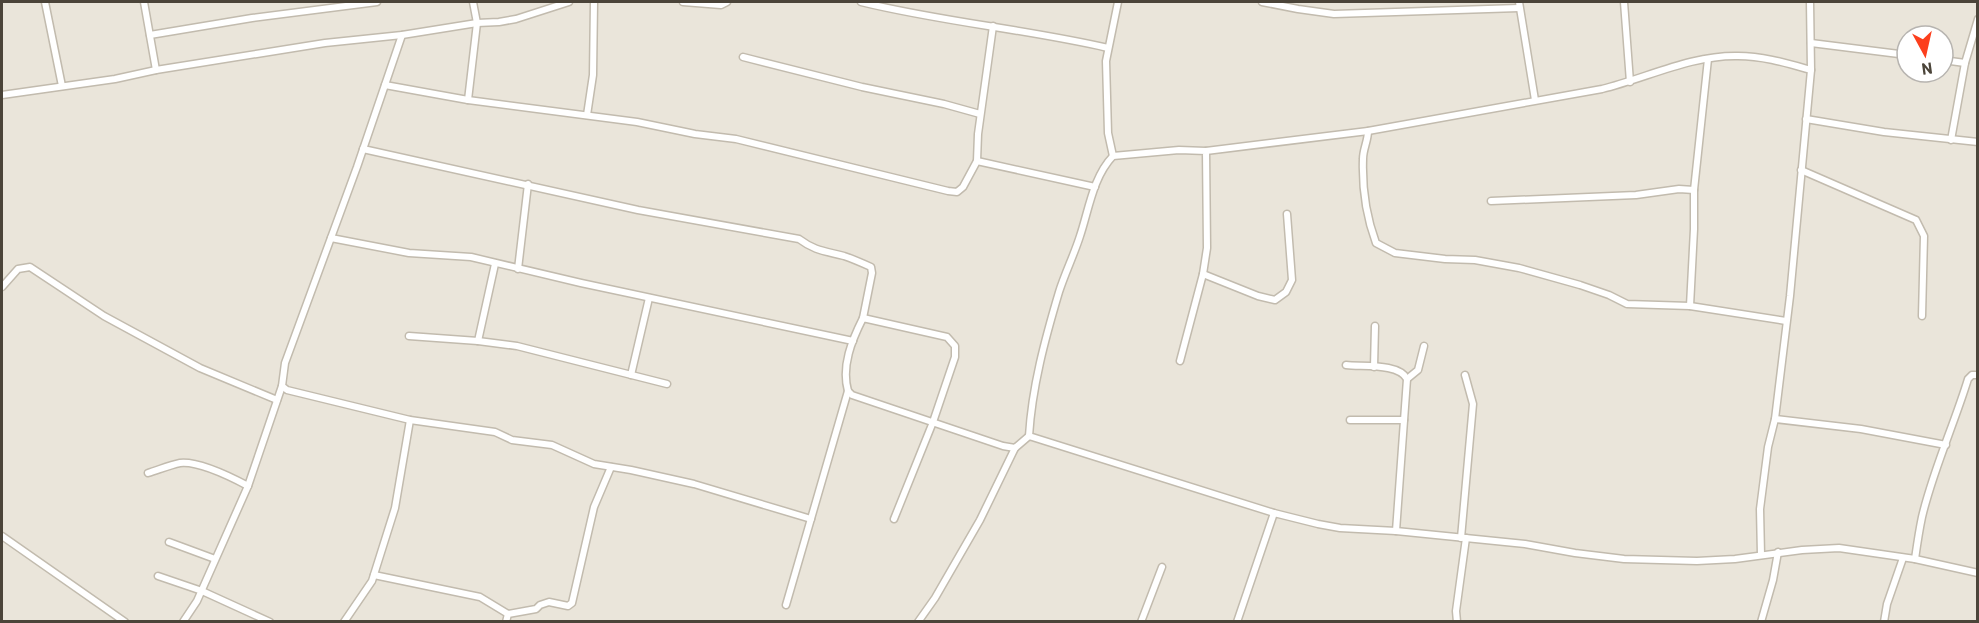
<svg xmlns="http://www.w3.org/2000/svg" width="1979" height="623" viewBox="0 0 1979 623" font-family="Barlow,sans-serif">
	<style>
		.residential { fill: #eae5da; fill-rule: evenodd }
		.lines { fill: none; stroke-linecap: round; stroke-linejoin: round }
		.minor-casing { stroke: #c2bbae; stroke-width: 9 }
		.minor { stroke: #fff; stroke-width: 6 }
	</style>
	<rect width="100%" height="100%" fill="#f6f3ec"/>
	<path class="residential" d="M2,2H1977V621H2ZM1907,36H1943V72H1907Z"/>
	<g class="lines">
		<g class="minor-casing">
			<g id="minor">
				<path d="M45,2L62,86"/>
				<path d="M144,2L156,70"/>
				<path d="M683,2L721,5L727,2"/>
				<path d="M861,2C942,22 1026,29 1108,48"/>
				<path d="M1262,2L1298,9L1334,14L1519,8"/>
				<path d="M1519,2L1535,100"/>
				<path d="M1624,2L1630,82"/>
				<path d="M150,35L252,18L377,2"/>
				<path d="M402,35L357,167L285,363L282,386L287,390L410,420L495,432L512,440L552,445L594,464L631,470L694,484L811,519"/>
				<path d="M1811,43L1907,55"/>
				<path d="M743,57L862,87L944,104L980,114"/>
				<path d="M1943,60L1965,63"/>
				<path d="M385,85L468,100L637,122L695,134L736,139L948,191L957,192L963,187L977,161L978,134L993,26"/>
				<path d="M2,95L115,79L156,70L325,43L402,35L477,23L499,22L516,19L569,2"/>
				<path d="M468,100L477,23L473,2"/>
				<path d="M587,115L593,75L594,2"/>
				<path d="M1806,119L1884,132L1978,142"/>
				<path d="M1368,131C1368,141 1363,149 1363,159C1362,188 1366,216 1376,243L1395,253L1445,259L1475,260L1519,268L1580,285L1609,295L1627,304L1690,306L1786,321"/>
				<path d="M1951,140L1965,63L1978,19"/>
				<path d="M363,149L638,210L799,239C815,251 825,251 844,256C853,259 862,263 871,267L872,273L863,318"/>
				<path d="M1206,151L1368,131L1602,89C1647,78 1691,55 1738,56C1763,56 1786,63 1811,70"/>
				<path d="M1113,156L1108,133L1106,61L1118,2"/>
				<path d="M977,161L1095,187"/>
				<path d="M1801,170L1916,220L1924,236L1922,316"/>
				<path d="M1491,201L1636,195L1679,189L1694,190"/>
				<path d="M331,238L409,253L471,257L581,283L853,341"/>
				<path d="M518,269L528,184"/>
				<path d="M1203,274L1258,296L1275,300L1286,292L1292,280L1287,214"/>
				<path d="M2,287L18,269L30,267L104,316L200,368L277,400"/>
				<path d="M1690,306L1694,229V190L1708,59"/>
				<path d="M409,336L478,341L517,346L667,384"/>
				<path d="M478,341L495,264"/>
				<path d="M1346,365C1363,367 1399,363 1407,379L1396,531"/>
				<path d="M1374,367L1375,326"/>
				<path d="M631,375L649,298"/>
				<path d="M1407,379L1418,370L1424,346"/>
				<path d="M848,391L852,395L1003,446L1015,448L1029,436L1274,513"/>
				<path d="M1775,419L1861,429L1946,445"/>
				<path d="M1350,420H1404"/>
				<path d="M1029,436C1032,387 1045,339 1059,292C1065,273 1074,255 1080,236C1089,209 1093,177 1113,156L1179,150L1206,151L1207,248L1203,274L1180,361"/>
				<path d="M148,473C158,470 170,465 180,463C199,461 231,477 248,486"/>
				<path d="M2,536L125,622"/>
				<path d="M1461,538L1473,404L1465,375"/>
				<path d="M169,542L215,559"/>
				<path d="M1761,555L1760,509L1768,447L1775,419L1790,296L1811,70L1810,2"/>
				<path d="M1915,559C1917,545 1919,531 1922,517C1933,470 1954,425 1968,379L1972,375H1978"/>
				<path d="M374,575L480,597L508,614"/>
				<path d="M158,576L202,591L270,622"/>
				<path d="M786,605L848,391C841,366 852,340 863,318L947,337L955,346V357L933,422L894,519"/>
				<path d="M183,622L197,601L248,486L282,386"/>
				<path d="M344,622L372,581L395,508L410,420"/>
				<path d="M506,622L508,614L536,609L540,605L549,602L568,606L572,603L594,507L611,467"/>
				<path d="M918,622L935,598L980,520L1015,448"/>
				<path d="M1141,622L1162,567"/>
				<path d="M1237,622L1274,513L1318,524L1340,528L1396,531L1525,544L1575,553L1624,559L1697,561L1735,559L1802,550L1839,548L1915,559L1978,573"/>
				<path d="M1457,622L1456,611L1466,538"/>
				<path d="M1761,622L1773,580L1778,552"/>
				<path d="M1884,622L1887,604L1903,558"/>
			</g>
		</g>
		<use href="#minor" class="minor"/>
	</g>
	<rect width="1979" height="623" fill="none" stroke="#4b4439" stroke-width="6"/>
	<g transform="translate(1925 54) rotate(172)"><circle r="28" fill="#ffffff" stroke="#b7b4b0" stroke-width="1.5"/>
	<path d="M0-4.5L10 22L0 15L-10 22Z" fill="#fc3f1d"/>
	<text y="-9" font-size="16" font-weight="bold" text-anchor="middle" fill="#4b4439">N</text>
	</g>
</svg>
